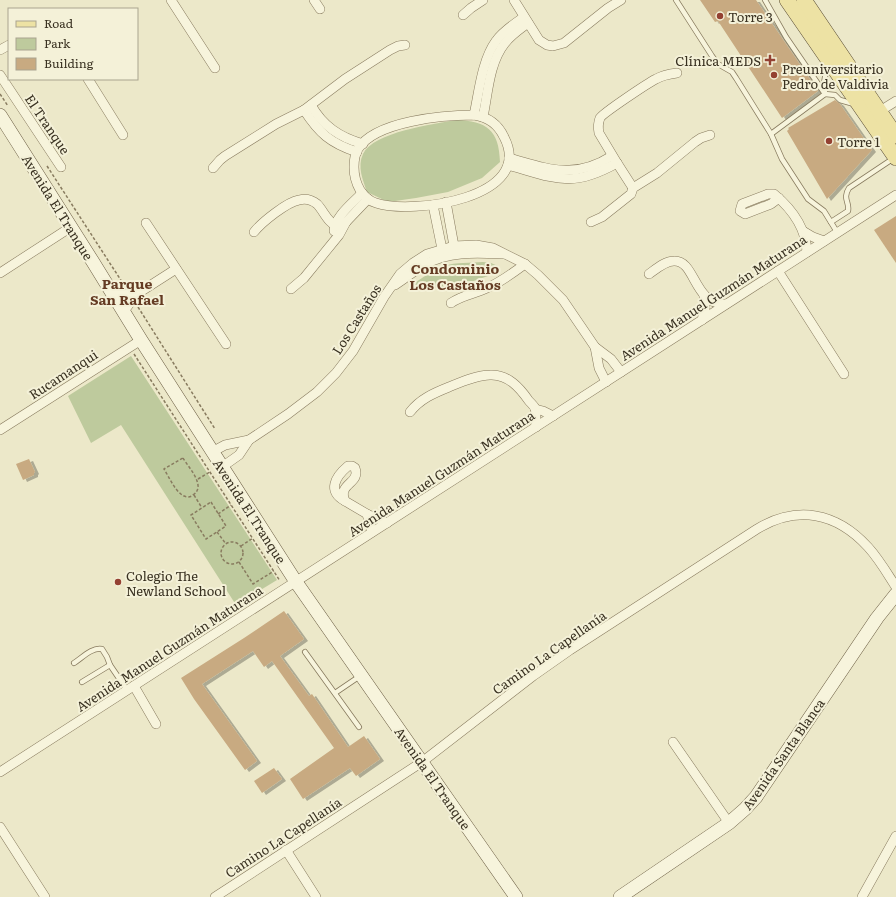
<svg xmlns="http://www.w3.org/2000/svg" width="896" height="897" viewBox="0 0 896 897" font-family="Literata,serif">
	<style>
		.green { fill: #beca9d }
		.building { fill: #c8aa81; filter: url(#shadow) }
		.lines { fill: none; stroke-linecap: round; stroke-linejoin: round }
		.lane-casing { stroke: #887b5f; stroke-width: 6 }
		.street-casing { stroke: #887b5f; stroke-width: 10 }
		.secondary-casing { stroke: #6a5c42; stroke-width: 14 }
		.primary-casing { stroke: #564932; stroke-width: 16 }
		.path { stroke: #887b5f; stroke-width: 1.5; stroke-dasharray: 3 2; stroke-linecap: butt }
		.lane { stroke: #f7f4dc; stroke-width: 4.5 }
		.street { stroke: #f7f4dc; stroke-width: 9 }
		.secondary { stroke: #f7f4dc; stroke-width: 13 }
		.primary { stroke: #ede2a4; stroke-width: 15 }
		.poi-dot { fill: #944132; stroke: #f4f1d8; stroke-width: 1.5 }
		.labels { text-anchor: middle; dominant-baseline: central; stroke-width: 4; stroke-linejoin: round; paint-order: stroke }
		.poi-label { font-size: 13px; fill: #393121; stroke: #f4f1d8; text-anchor: start }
		.street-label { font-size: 13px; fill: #393121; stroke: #f4f1d8 }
		.neighbourhood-label { font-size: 14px; font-weight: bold; fill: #643b23; stroke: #f4f1d8 }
	</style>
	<defs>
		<filter id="shadow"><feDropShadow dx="4" dy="2" stdDeviation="0" flood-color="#0004"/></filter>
	</defs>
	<rect width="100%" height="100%" fill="#ece8c9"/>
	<g class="green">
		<path d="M456,120C487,121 499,130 500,162L482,178L448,192L416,198L388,202L367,192C363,180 357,167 363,154C373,132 434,124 456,120Z"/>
		<path d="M483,262L491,263L498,266L491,275L450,289L415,287L416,282C425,276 434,270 444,266C456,262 470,263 483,262Z"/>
		<path d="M131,356L277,580L236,605L121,425L91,443L68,396Z"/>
	</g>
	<g class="building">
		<path d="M700,0H756L818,91L782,118L718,21L715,22Z"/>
		<path d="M835,100L840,104L872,150L827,199L787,131L789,129L788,128Z"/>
		<path d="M896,216V263L874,230Z"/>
		<path d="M29,459L35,472L34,473V475L23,480L16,464Z"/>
		<path d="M284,611L304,639L280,656L309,696L312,694L348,747L364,736L380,759L356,776L350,768L303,799L290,779L334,748L272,661L264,667L253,651L202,684L257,761L245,770L194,699L181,678L244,638Z"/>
		<path d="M274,768L282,779L262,793L254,781Z"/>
	</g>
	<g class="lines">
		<g class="lane-casing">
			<g id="lane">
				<path d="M676,0L712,56L718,64L732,72L736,78L771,134L782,159L808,199L824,211L837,232"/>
				<path d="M765,0L786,37L825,94L835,95L840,100L854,104"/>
				<path d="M825,92L824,83L827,65"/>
				<path d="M771,134L825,94"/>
				<path d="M831,222L848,211C850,202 842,199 849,188L894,158"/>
				<path d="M305,652L359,727"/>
				<path d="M74,663C82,658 92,647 102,649L107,657L110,665L127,690"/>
				<path d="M82,682L110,665"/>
				<path d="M335,693L360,676"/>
			</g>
		</g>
		<g class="street-casing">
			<g id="street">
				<path d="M171,0L215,68"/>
				<path d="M314,0L320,9"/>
				<path d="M514,0L539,40L547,45L553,46L564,43L608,8L621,0"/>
				<path d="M463,15L471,8L483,0"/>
				<path d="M0,50L9,45"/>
				<path d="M0,75L61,167"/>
				<path d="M88,79L123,135"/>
				<path d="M311,105C323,126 339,137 363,144"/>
				<path d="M304,110C319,133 330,143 357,152"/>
				<path d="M880,111L896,101"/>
				<path d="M474,115C488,117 498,124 504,137C536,198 413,215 376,203C369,201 364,196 360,190C356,183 354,174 354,167C354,161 355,154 358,149C375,121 444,115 474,115Z"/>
				<path d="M474,115C479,92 482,60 496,41C503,31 514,24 524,17"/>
				<path d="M483,117C488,93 489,63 505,43C511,35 520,29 528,23"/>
				<path d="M509,158C549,169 574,180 612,156"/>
				<path d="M508,165C555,178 571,189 617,163"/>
				<path d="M213,168L220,160L225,156L276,124L304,110L345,79L390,50L398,46L405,45"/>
				<path d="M633,188L617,163L599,133C598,128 598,123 600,118C603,113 648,83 656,79C663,75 669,74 677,73"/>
				<path d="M779,198L771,204L745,214L740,211L742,204L768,194H774C792,209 806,229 807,252"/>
				<path d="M446,202L454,246L451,251"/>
				<path d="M433,205L442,249L445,253"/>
				<path d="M591,222L602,217L631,194L633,188L657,173L695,142L701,138L710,135"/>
				<path d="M146,223L226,344"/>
				<path d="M334,231C335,216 353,203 362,193"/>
				<path d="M803,231L813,237L824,241"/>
				<path d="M254,232C262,222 287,202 299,200C306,198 312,200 317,204C324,211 328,224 338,226L346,222L368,199"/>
				<path d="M778,271L844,374"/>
				<path d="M0,273L71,227"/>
				<path d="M649,274C656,269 665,261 674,261C696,260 693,305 726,304"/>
				<path d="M395,285C406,278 415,270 426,264C450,251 476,253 503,254"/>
				<path d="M291,289L304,278L339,235L346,222"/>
				<path d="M114,295L137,294"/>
				<path d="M451,303C462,295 475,294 487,288C501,282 513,273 525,264"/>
				<path d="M124,311L137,294L176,269"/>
				<path d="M702,320L705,309L704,295"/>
				<path d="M595,347L611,359L621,372"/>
				<path d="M535,409L543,411L553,416"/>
				<path d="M410,412C420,399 434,393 449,387C461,382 477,375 490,375C508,374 520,388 529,401C531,403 534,406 535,408C537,413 535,422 536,427"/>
				<path d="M0,430L141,340"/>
				<path d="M212,452L225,445L249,440L288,414L317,392L336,373L353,351L384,297L400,274L413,263L427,254L454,246L476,245L493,248L525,264L538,275L563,300L595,347L599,368L606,382"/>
				<path d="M348,466H352L355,468C361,484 337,483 345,501C327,491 335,477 348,466Z"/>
				<path d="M222,467L239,455L249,440"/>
				<path d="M345,501L367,514L387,523"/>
				<path d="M367,514L372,532"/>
				<path d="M134,686L156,724"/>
				<path d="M673,742L729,823"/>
				<path d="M0,772L896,195"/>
				<path d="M0,827L45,897"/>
				<path d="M286,850L316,897"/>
				<path d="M215,897L422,762L533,676L570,650L757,529C797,505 836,512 868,547C879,559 887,573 896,587"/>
				<path d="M862,897L896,836"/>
			</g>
		</g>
		<g class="secondary-casing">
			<g id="secondary">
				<path d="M0,115L93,262L141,340L296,582L516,897"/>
				<path d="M620,897L729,823L745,809L756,797L877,618L896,594"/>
			</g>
		</g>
		<g class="primary-casing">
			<g id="primary">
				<path d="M787,0L896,158"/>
				<path d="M804,0L896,136"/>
			</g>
		</g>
		<g class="path">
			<path d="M0,94L8,106"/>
			<path d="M47,166L124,285"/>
			<path d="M138,307L215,429"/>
			<path d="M134,354L280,581"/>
			<path d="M183,458C188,467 207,486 193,495C190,498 185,497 182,495C174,489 169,477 164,469Z"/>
			<path d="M198,479L210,472"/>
			<path d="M194,495L202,508"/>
			<path d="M211,502L226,526L206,539L191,515Z"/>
			<path d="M218,514L231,505"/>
			<path d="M217,532L226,544"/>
			<circle cx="232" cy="553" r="11"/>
			<path d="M241,546L253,538"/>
			<path d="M239,562L253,584L274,571"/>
		</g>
		<use href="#lane" class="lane"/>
		<use href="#street" class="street"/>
		<use href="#secondary" class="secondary"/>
		<use href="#primary" class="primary"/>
	</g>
	<g class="poi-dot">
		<circle cx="720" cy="16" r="4"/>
		<path d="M768 54h4v4h4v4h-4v4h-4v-4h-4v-4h4z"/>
		<circle cx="774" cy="75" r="4"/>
		<circle cx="829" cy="141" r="4"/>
		<circle cx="118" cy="582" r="4"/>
	</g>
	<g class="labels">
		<g class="poi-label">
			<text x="728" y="16">Torre 3</text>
			<text x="761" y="60" text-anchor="end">Clínica MEDS</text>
			<text x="782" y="68">Preuniversitario<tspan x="782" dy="15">Pedro de Valdivia</tspan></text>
			<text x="837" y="141">Torre 1</text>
			<text x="126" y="575">Colegio The<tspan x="126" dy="15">Newland School</tspan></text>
		</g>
		<g class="street-label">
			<text transform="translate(48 124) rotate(56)">El Tranque</text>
			<text transform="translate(58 207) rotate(58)">Avenida El Tranque</text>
			<text transform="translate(713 297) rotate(-33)">Avenida Manuel Guzmán Maturana</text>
			<text transform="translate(356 319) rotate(-58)">Los Castaños</text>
			<text transform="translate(63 374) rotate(-33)">Rucamanqui</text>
			<text transform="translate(441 473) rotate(-33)">Avenida Manuel Guzmán Maturana</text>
			<text transform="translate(250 511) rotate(57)">Avenida El Tranque</text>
			<text transform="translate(169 648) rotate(-33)">Avenida Manuel Guzmán Maturana</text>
			<text transform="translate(549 652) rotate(-35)">Camino La Capellanía</text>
			<text transform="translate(783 754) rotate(-55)">Avenida Santa Blanca</text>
			<text transform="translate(433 778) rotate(55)">Avenida El Tranque</text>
			<text transform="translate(283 837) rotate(-33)">Camino La Capellanía</text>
		</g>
		<g class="neighbourhood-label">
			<text x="455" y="268">Condominio<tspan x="455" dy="16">Los Castaños</tspan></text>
			<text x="127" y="283">Parque<tspan x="127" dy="16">San Rafael</tspan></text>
		</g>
	</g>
	<rect x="8" y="8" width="130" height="72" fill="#f4f1d8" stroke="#a9a48f"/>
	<rect x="16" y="21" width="20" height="6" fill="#ede2a4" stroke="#a9a48f"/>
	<text x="44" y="28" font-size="12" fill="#393121">Road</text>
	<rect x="16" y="38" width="20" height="12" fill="#beca9d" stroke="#a9a48f"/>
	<text x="44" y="48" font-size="12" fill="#393121">Park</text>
	<rect x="16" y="58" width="20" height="12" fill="#c8aa81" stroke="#a9a48f"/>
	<text x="44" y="68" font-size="12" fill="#393121">Building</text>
</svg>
